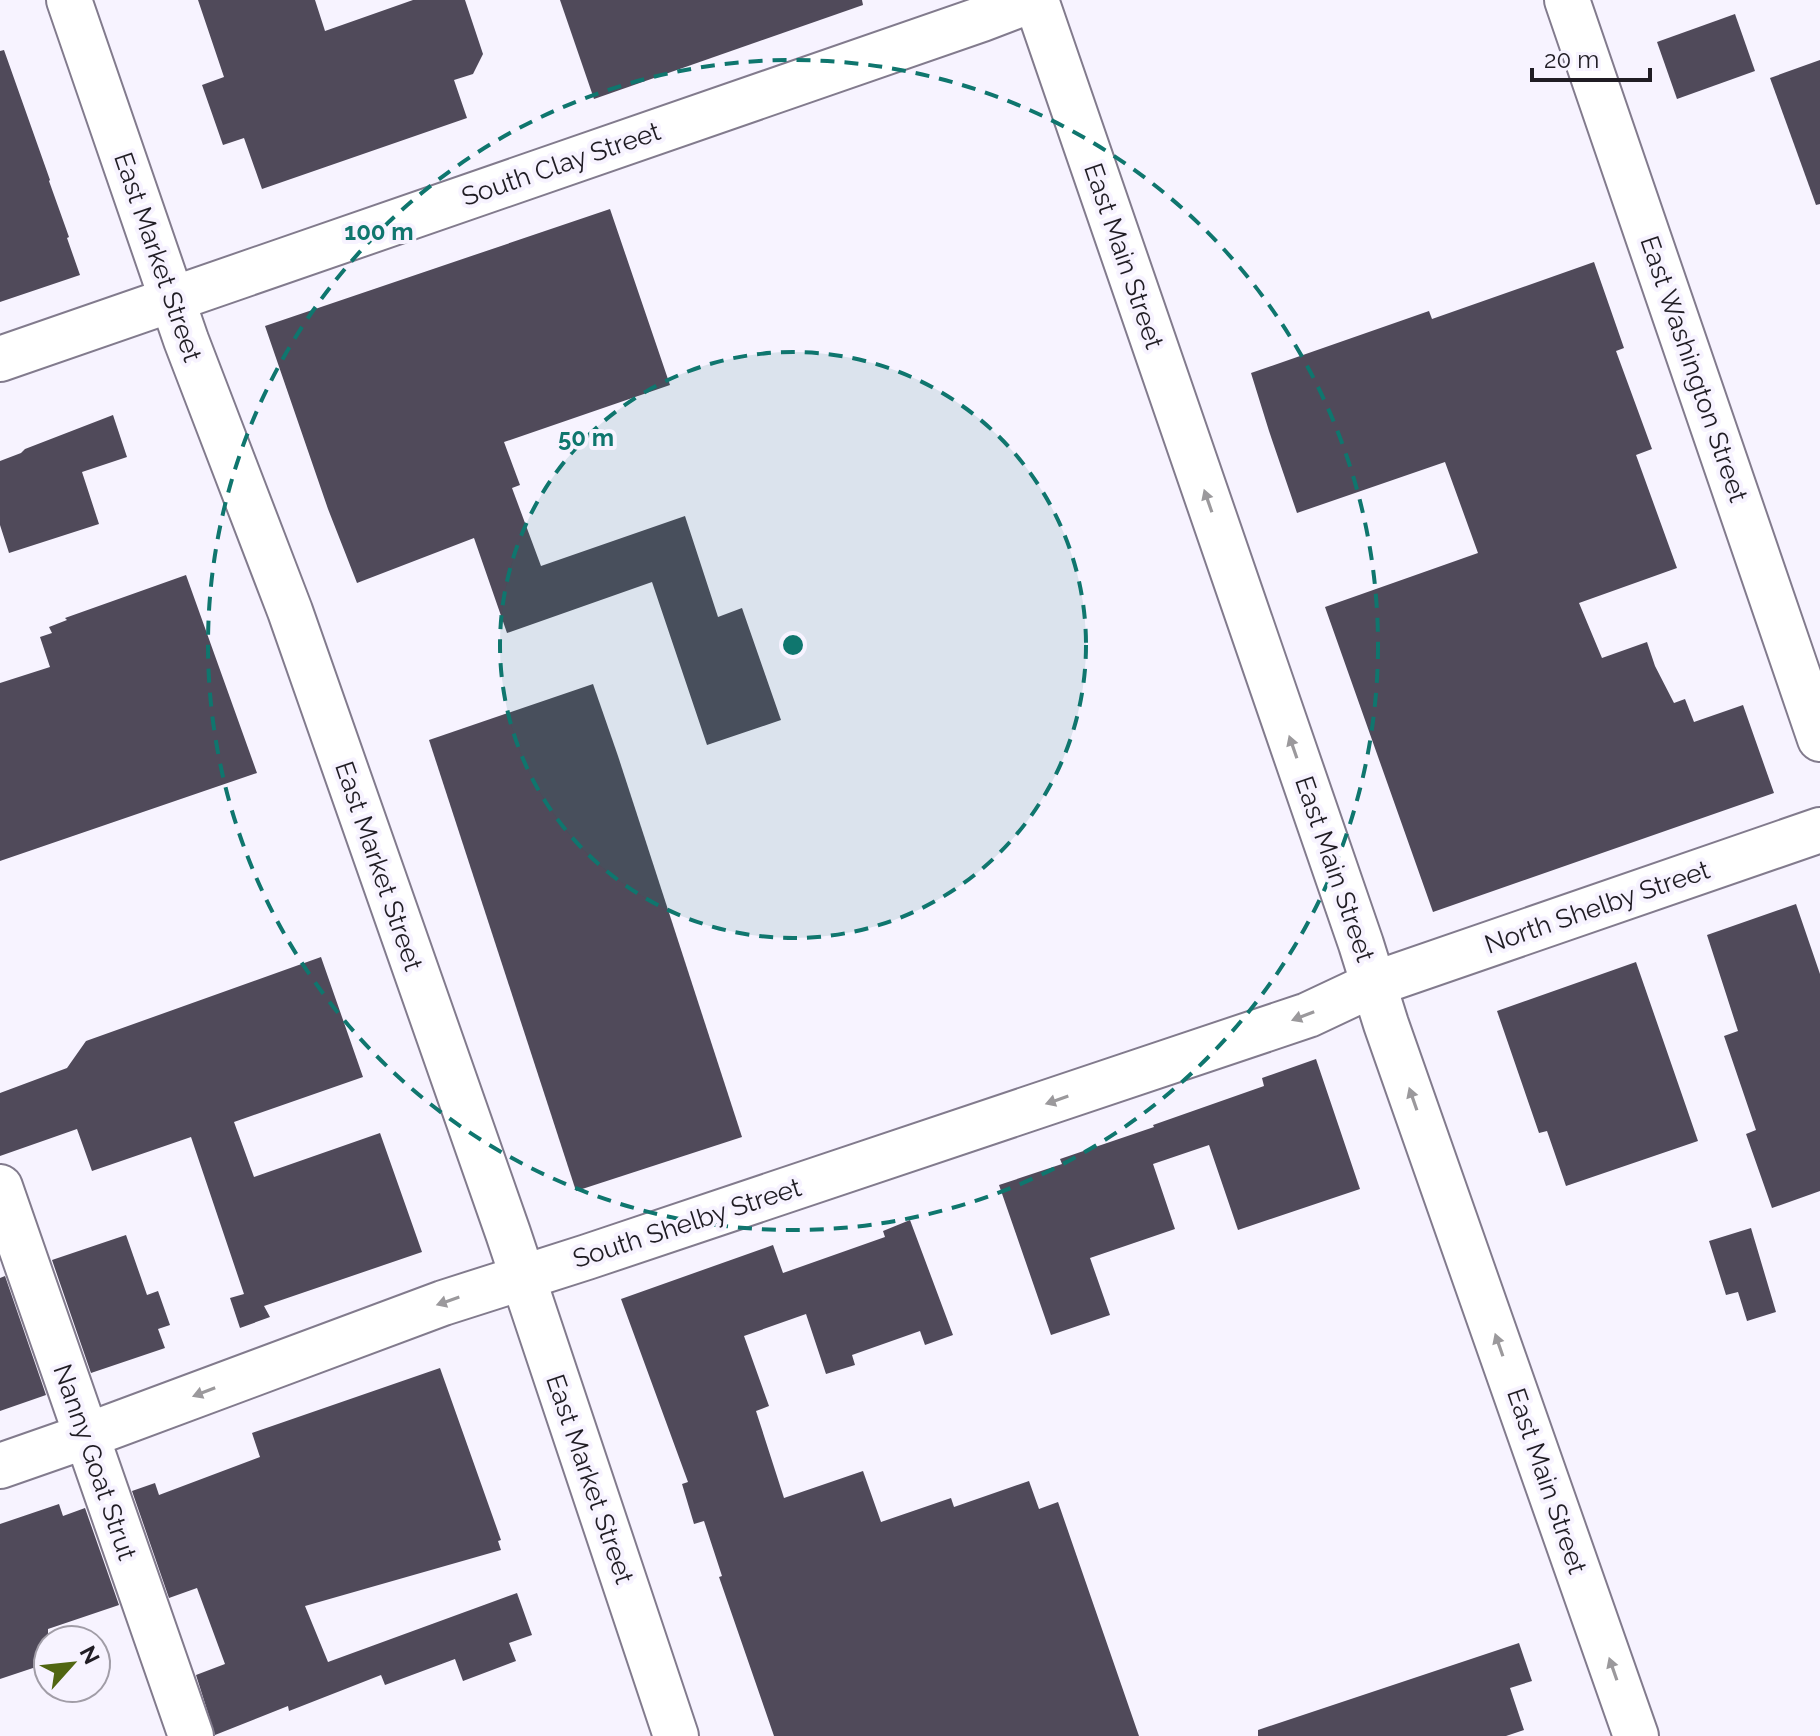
<svg xmlns="http://www.w3.org/2000/svg" width="1820" height="1736" viewBox="0 0 1820 1736" font-family="Raleway,sans-serif">
	<style>
		.building { fill: #504a5a }
		.lines { fill: none; stroke-linecap: round; stroke-linejoin: round }
		.minor-casing { stroke: #827b8d; stroke-width: 48 }
		.major-casing { stroke: #827b8d; stroke-width: 48 }
		.minor { stroke: #fff; stroke-width: 44 }
		.major { stroke: #fff; stroke-width: 44 }
		.oneway { fill: #9b999c }
		.ring { fill: none; stroke: #0f766e; stroke-width: 4; stroke-dasharray: 14 10 }
		.labels { text-anchor: middle; dominant-baseline: central; stroke-width: 8; stroke-linejoin: round; paint-order: stroke }
		.street-label { font-size: 26px; fill: #201d24; stroke: #f7f3ff }
		.centre { fill: #0f766e; stroke: #f7f3ff; stroke-width: 4 }
		.ring-label { font-size: 24px; text-anchor: middle; font-weight: bold; fill: #0f766e; stroke: #f7f3ff; stroke-width: 8; stroke-linejoin: round; paint-order: stroke }
	</style>
	<rect width="100%" height="100%" fill="#f7f3ff"/>
	<g class="building">
		<path d="M198,0H315L325,31L413,0H465L483,54L473,74L454,80L467,118L262,189L244,138L223,145L202,85L224,77Z"/>
		<path d="M560,0H862L863,5L594,99Z"/>
		<path d="M1735,14L1755,71L1677,99L1657,42Z"/>
		<path d="M4,50L50,180L49,181L69,237L67,238L80,275L0,302V51Z"/>
		<path d="M1820,60V204L1816,205L1770,78Z"/>
		<path d="M610,209L670,385L504,442L520,485L512,488L541,566L685,516L718,617L742,608L781,720L707,745L652,582L507,633L474,538L357,583L328,509L265,326Z"/>
		<path d="M1594,262L1624,348L1616,351L1652,449L1636,455L1677,568L1579,603L1602,658L1647,642L1655,666L1674,703L1685,699L1694,722L1743,705L1774,793L1433,912L1325,607L1478,553L1445,462L1297,513L1269,431L1251,373L1429,311L1432,319Z"/>
		<path d="M113,415L127,457L82,472L99,524L9,553L0,525V461L21,453L25,449Z"/>
		<path d="M186,575L257,773L0,861V683L50,667L40,637L52,633L49,627L67,620L65,618Z"/>
		<path d="M593,684L618,756L742,1137L576,1191L429,740Z"/>
		<path d="M1796,904L1820,974V1191L1772,1208L1746,1134L1756,1130L1724,1036L1738,1031L1707,935Z"/>
		<path d="M321,957L363,1077L234,1122L254,1177L380,1133L422,1252L264,1306L270,1317L240,1328L230,1298L244,1294L191,1137L92,1171L77,1129L0,1156V1093L67,1068L86,1041Z"/>
		<path d="M1636,962L1698,1141L1566,1186L1547,1131L1539,1133L1497,1011Z"/>
		<path d="M1316,1059L1360,1189L1238,1230L1209,1145L1153,1164L1175,1229L1090,1258L1110,1315L1051,1335L999,1185L1062,1164L1060,1159L1154,1127L1153,1125L1264,1086L1262,1078Z"/>
		<path d="M910,1220L953,1335L925,1345L920,1331L852,1355L855,1365L826,1374L806,1314L744,1336L769,1406L756,1411L784,1498L863,1471L881,1522L951,1498L954,1507L1029,1481L1039,1509L1058,1502L1139,1736H774L719,1577L722,1576L704,1521L694,1524L682,1484L688,1482L621,1299L773,1245L783,1273L885,1237L883,1231Z"/>
		<path d="M1751,1228L1776,1312L1747,1321L1738,1292L1726,1295L1709,1241Z"/>
		<path d="M126,1235L147,1295L158,1291L170,1325L158,1329L165,1348L91,1373L52,1260Z"/>
		<path d="M5,1276L46,1395L0,1411V1278Z"/>
		<path d="M440,1368L501,1540L498,1541L501,1550L305,1606L328,1662L517,1593L532,1635L509,1643L516,1661L463,1681L455,1659L385,1685L381,1675L289,1711L288,1706L215,1735L196,1675L225,1664L197,1588L169,1598L132,1491L155,1483L159,1495L260,1457L252,1433Z"/>
		<path d="M59,1504L63,1516L85,1508L119,1605L48,1629V1663L0,1679V1524Z"/>
		<path d="M1519,1643L1532,1681L1510,1688L1524,1730L1506,1736H1258V1730Z"/>
	</g>
	<g class="lines">
		<g class="minor-casing">
			<g id="minor">
				<path d="M1567,0L1820,739"/>
				<path d="M0,359L982,19L1032,0"/>
				<path d="M0,1187L191,1736"/>
				<path d="M0,1466L86,1436L443,1303L587,1257L1308,1015L1374,984L1820,830"/>
			</g>
		</g>
		<g class="major-casing">
			<g id="major">
				<path d="M69,0L186,340L290,611L508,1233L676,1736"/>
				<path d="M1036,0L1361,944L1386,1024L1636,1736"/>
			</g>
		</g>
		<use href="#minor" class="minor"/>
		<use href="#major" class="major"/>
	</g>
	<defs><path id="oneway-solid" d="M-6-.8H1V-3.2L6.5 0L1 3.2V.8H-6Z" transform="scale(2)"/></defs>
	<g class="oneway">
		<use href="#oneway-solid" transform="translate(1208 501) rotate(-109)"/>
		<use href="#oneway-solid" transform="translate(1293 747) rotate(-109)"/>
		<use href="#oneway-solid" transform="translate(1303 1016) rotate(159)"/>
		<use href="#oneway-solid" transform="translate(1413 1099) rotate(-109)"/>
		<use href="#oneway-solid" transform="translate(1057 1100) rotate(161)"/>
		<use href="#oneway-solid" transform="translate(448 1301) rotate(161)"/>
		<use href="#oneway-solid" transform="translate(1499 1345) rotate(-109)"/>
		<use href="#oneway-solid" transform="translate(204 1392) rotate(159)"/>
		<use href="#oneway-solid" transform="translate(1613 1669) rotate(-109)"/>
	</g>
	<circle cx="793" cy="645" r="293" fill="#0f766e" fill-opacity=".12"/>
	<g class="ring">
		<circle cx="793" cy="645" r="293"/>
		<circle cx="793" cy="645" r="585"/>
	</g>
	<g class="labels">
		<g class="street-label">
			<text transform="translate(561 164) rotate(-19)">South Clay Street</text>
			<text transform="translate(1124 256) rotate(71)">East Main Street</text>
			<text transform="translate(158 257) rotate(71)">East Market Street</text>
			<text transform="translate(1694 369) rotate(71)">East Washington Street</text>
			<text transform="translate(379 866) rotate(71)">East Market Street</text>
			<text transform="translate(1335 869) rotate(71)">East Main Street</text>
			<text transform="translate(1597 907) rotate(-19)">North Shelby Street</text>
			<text transform="translate(687 1223) rotate(-18)">South Shelby Street</text>
			<text transform="translate(95 1462) rotate(71)">Nanny Goat Strut</text>
			<text transform="translate(590 1479) rotate(71)">East Market Street</text>
			<text transform="translate(1547 1481) rotate(71)">East Main Street</text>
		</g>
	</g>
	<circle cx="793" cy="645" r="12" class="centre"/>
	<g class="ring-label">
		<text x="379" y="240">100 m</text>
		<text x="586" y="446">50 m</text>
	</g>
	<g transform="translate(72 1664) rotate(63)"><circle r="38" fill="#f7f3ff" stroke="#a19da7" stroke-width="2"/>
	<path d="M0-6L14 30L0 20L-14 30Z" fill="#516612"/>
	<text y="-12" font-size="22" font-weight="bold" text-anchor="middle" fill="#201d24">N</text>
	</g>
	<path d="M1532 68v12h118v-12" fill="none" stroke="#201d24" stroke-width="4"/>
	<text x="1544" y="68" font-size="24" fill="#201d24" stroke="#f7f3ff" stroke-width="6" paint-order="stroke">20 m</text>
</svg>
